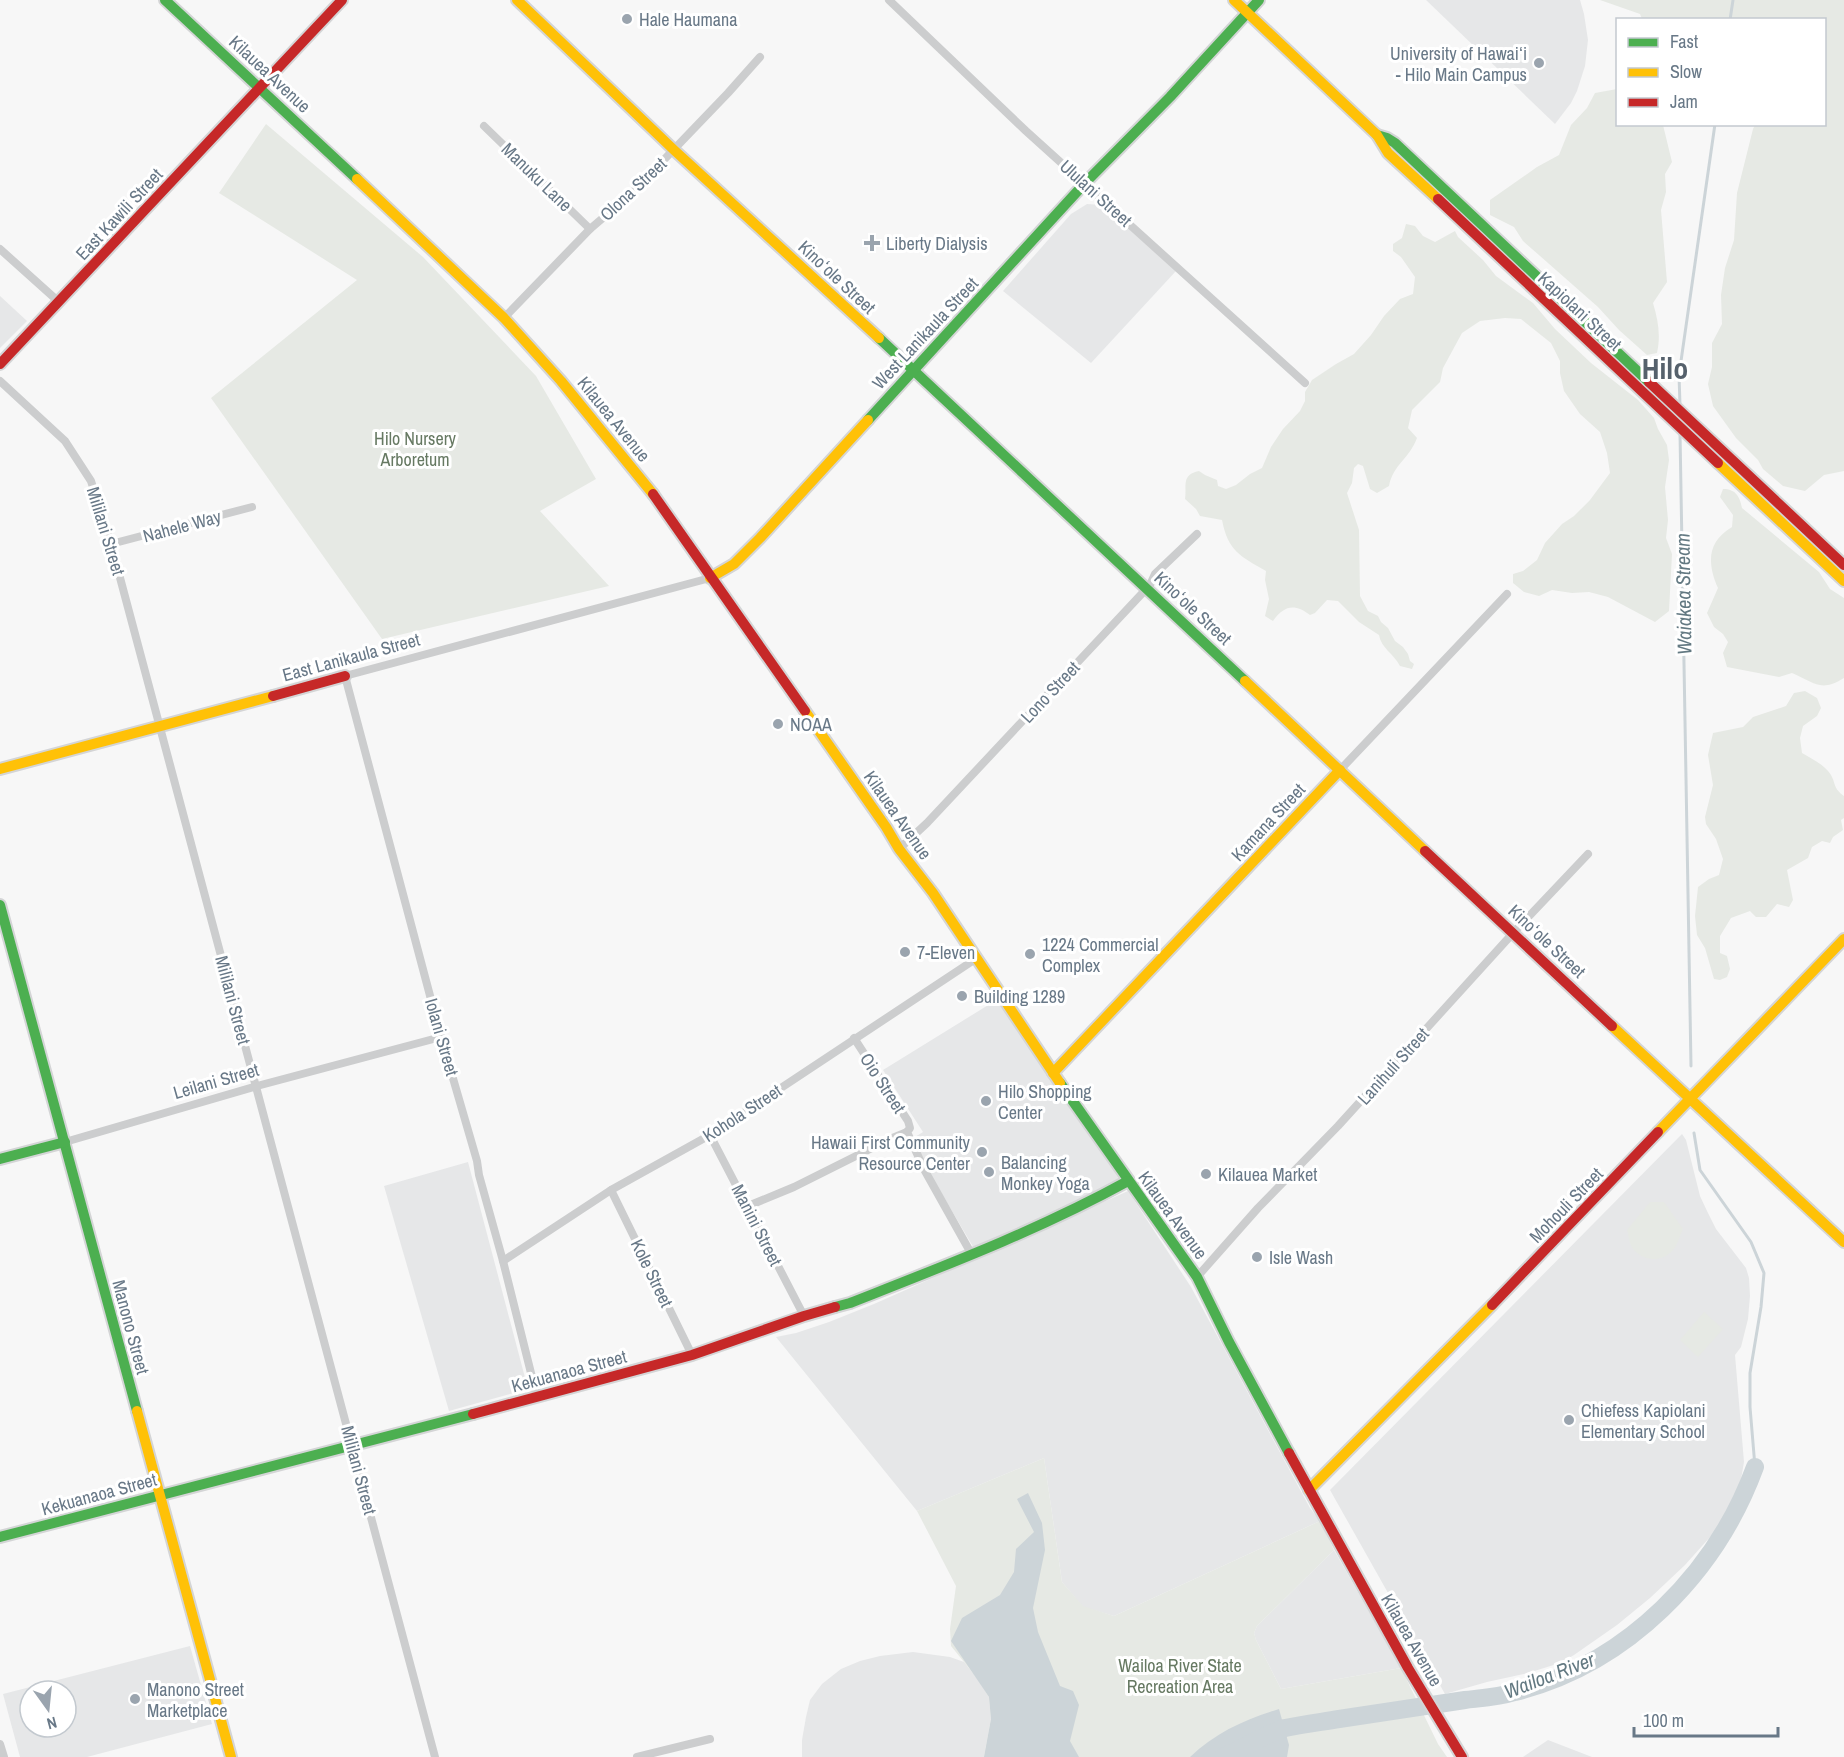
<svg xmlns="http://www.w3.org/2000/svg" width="1844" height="1757" viewBox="0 0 1844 1757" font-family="'Archivo Narrow',sans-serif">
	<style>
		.built { fill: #e6e7e8; fill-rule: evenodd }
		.green { fill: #e6e9e4 }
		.water { fill: #ccd4d8 }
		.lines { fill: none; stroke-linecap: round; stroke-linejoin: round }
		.stream { stroke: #ccd4d8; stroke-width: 3 }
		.river { stroke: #ccd4d8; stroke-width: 18 }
		.fast-casing { stroke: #d4d5d6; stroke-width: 14 }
		.slow-casing { stroke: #d4d5d6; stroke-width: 14 }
		.jam-casing { stroke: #d4d5d6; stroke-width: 14 }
		.street { stroke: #cccdce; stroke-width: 8 }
		.fast { stroke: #4caf50; stroke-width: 10 }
		.slow { stroke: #ffc107; stroke-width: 10 }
		.jam { stroke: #c62828; stroke-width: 10 }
		.poi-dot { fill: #9aa4ae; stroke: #fff; stroke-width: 2 }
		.labels { text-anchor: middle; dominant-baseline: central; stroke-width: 6; stroke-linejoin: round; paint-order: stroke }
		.poi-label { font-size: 18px; fill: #687887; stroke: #fff; text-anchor: start }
		.street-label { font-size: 18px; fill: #687887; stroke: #fff }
		.park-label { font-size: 18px; fill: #667962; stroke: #fff }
		.water-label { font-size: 20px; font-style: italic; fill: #637982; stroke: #fff }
		.town-label { font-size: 30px; font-weight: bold; fill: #56616c; stroke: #fff }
	</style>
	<rect width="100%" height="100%" fill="#f7f7f7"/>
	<g class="built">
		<path d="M1426,0H1580L1584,14L1588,40L1585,66L1577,91L1571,103L1555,124Z"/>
		<path d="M1087,204L1102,205L1176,271L1091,363L1003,291L1071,214Z"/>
		<path d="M0,296L27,321L0,348Z"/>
		<path d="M998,999L1121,1178L1088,1199L975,1250L910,1140L923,1132L883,1070Z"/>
		<path d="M1682,1134L1686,1140L1700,1196L1707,1211L1716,1229L1746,1268L1749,1278L1750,1296L1748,1319L1741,1347L1735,1355L1744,1462L1739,1491L1728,1517L1685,1565L1650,1598L1617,1625L1574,1655L1560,1663L1528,1673L1487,1682L1445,1694L1330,1490Z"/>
		<path d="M468,1162L528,1389L449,1411L384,1186Z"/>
		<path d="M1128,1191L1191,1287L1310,1508L1320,1521L1114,1616L1083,1607L1062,1582L1044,1458L917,1511L776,1337L796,1333L829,1322L874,1304Z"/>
		<path d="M1334,1550L1401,1668L1281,1689L1256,1640L1254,1633L1257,1626Z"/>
		<path d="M190,1646L212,1724L87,1757H20L3,1694ZM30,1691H66V1727H30Z"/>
		<path d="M913,1652L950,1657L964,1662L977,1678L989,1697L991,1719L984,1757H802V1740L806,1717L810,1700L822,1684L841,1669L860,1661L880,1656Z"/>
		<path d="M1548,1740L1592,1757H1523Z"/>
	</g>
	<g class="green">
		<path d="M1600,0H1844V471L1824,475L1805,491L1783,486L1763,469L1758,460L1736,438L1713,406L1708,384L1712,367V343L1722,324L1721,295L1725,268L1734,240L1737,193L1753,129L1755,125L1824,124V20L1642,19L1640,14Z"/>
		<path d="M1617,89L1618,124L1663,125L1672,162L1665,174L1666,192L1661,210L1667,282L1653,303C1658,320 1661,335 1657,353L1647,355L1619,330L1598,307L1523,241L1514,227L1490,215V200L1537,167L1559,155L1571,125L1587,108L1595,93Z"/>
		<path d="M266,124L423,257L536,376L596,479L540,511L609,586L382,639L211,398L357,280L219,193Z"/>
		<path d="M1406,224L1415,226L1423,236L1435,242L1455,231L1458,237L1483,260L1496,276L1533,303L1555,329L1591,363L1638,400L1654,418L1658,429L1667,445L1669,460L1665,487L1668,520L1666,538L1672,554L1669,611L1655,622L1608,597L1589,592L1572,593L1552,590L1539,596L1524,592L1513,583V574L1523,571L1537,560L1545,543L1562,524L1574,516L1590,500L1610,473L1607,453L1600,432L1580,414L1564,391L1560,373V361L1551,343L1521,319L1505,318L1480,321L1462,333L1443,368L1440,382L1412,410L1408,428L1417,438C1409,459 1393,465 1389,486L1377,493L1370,489L1363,466L1358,464L1354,468L1352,483L1347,493L1359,530L1360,596L1368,611L1378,616L1381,622L1388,628L1395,641L1403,647L1408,654L1410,661L1414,664L1412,669L1400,666C1394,654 1381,648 1379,635L1359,622L1338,601L1327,600L1315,613L1310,615C1294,603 1284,606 1273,621L1265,616L1269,599L1265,580L1266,571C1240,556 1228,551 1222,520L1200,516L1196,509L1185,499C1187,485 1181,475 1199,471L1205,475L1217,480L1218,486L1226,489L1236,485L1250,474L1262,468L1271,447L1283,429L1300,411L1305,401V392L1312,380L1336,364L1354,354L1371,335L1384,316L1400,299L1413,294L1415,277L1401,257L1393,251V244L1402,238Z"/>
		<path d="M1723,489C1736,489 1740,497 1742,508L1819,572L1830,589L1844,598V678C1820,693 1814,682 1792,673L1779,677L1727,667L1723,653L1728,642L1723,634L1714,627L1707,613L1718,588C1707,563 1707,542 1732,527L1733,515L1720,497Z"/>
		<path d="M1805,691L1817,698L1821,708L1817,716L1803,726L1800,738L1802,753C1812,759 1825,765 1831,775C1836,784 1833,788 1844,796V818L1841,820L1843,830L1833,837L1830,843L1822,841L1812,847L1808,858L1787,870L1793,900L1789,907L1777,904L1766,917H1756L1750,911L1731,918L1720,936V953L1727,956L1730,969L1727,977L1720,980L1714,979L1705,948L1697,935L1695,916L1698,887L1709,879L1719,875L1723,859L1716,839L1706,824L1705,817L1713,785L1708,755L1713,733L1743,727L1753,717L1786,706L1794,693Z"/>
		<path d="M1650,1202H1664L1683,1229C1679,1237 1678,1245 1672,1251C1661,1263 1643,1261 1633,1249C1629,1243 1629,1237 1627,1230Z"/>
		<path d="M1704,1312L1723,1329L1698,1357L1680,1340Z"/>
		<path d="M1044,1458L1062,1582L1083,1606L1114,1616L1320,1521L1334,1550L1257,1626L1254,1633L1256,1640L1281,1689L1401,1668L1438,1744L1447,1757H984L991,1719L989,1697L977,1678L951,1646L950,1629L956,1586L917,1511Z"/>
	</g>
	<g class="water">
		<path d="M1028,1493L1042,1523L1045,1550L1033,1608L1038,1632L1060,1686L1073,1691L1079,1705L1070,1741L1079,1757H984L991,1719L989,1697L951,1641L962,1618L1000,1595L1014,1572L1016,1549L1034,1532L1017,1499Z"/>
		<path d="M1279,1709L1289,1745L1287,1757H1190C1216,1732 1246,1719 1279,1709Z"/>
	</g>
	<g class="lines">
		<g class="stream">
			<path d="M1730,20L1733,0"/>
			<path d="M1680,405L1679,375L1715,124"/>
			<path d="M1680,433L1691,1066"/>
			<path d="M1694,1133L1700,1170L1751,1242L1764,1273L1761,1307L1750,1373V1407L1755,1467"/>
		</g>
		<path class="river" d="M1223,1757C1241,1749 1268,1733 1285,1728C1303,1724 1321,1722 1339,1719C1381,1713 1423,1706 1465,1700C1482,1698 1499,1697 1515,1692C1627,1664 1716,1573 1755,1467"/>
		<g class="fast-casing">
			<g id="fast">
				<path d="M165,0L357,179"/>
				<path d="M1377,135L1387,138L1395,143L1649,382"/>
				<path d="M879,338L1245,681"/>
				<path d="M868,420L1085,183L1170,97L1259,0"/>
				<path d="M0,905L137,1411"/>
				<path d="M1060,1083L1197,1277L1229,1342L1289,1453"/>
				<path d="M0,1159L65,1142"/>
				<path d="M835,1307L850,1303C944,1266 1039,1230 1128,1181"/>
				<path d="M0,1537L473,1414"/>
			</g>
		</g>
		<g class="slow-casing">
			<g id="slow">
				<path d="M517,0L674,150L879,338"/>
				<path d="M1234,0L1377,135L1388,153L1438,199"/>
				<path d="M357,179L504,318L561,381L653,494"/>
				<path d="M1718,463L1844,581"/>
				<path d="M710,578L734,564L760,538L868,420"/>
				<path d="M1245,681L1425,851"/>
				<path d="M805,711L886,827L899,849L933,893L1060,1083"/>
				<path d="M0,769L273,696"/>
				<path d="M1612,1026L1844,1242"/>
				<path d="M1053,1073L1340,770"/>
				<path d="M1658,1132L1844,939"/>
				<path d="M137,1411L231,1757"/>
				<path d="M1309,1490L1492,1305"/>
			</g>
		</g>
		<g class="jam-casing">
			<g id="jam">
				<path d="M1438,199L1718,463"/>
				<path d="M0,364L342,0"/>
				<path d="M1649,382L1844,565"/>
				<path d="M653,494L805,711"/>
				<path d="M273,696L345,676"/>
				<path d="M1425,851L1612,1026"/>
				<path d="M1492,1305L1658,1132"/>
				<path d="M473,1414L692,1355L804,1316L835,1307"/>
				<path d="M1289,1453L1408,1668L1462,1757"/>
			</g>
		</g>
		<g class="street">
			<path d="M889,0L1026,131L1305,383"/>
			<path d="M484,126L590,229"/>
			<path d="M0,249L59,302"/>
			<path d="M504,318L590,229L632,193L728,93L760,57"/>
			<path d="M0,381L65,441L91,481L111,544L435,1757"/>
			<path d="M111,544L252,507"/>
			<path d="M1340,770L1507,594"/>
			<path d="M899,849L927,823L1150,585L1155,574L1197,534"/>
			<path d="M854,1038L908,1121L910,1128L907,1132L925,1171L972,1255"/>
			<path d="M710,1135L804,1316"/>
			<path d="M65,1142L257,1086L441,1037"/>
			<path d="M611,1190L692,1355"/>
			<path d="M748,1206L794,1187L890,1139L907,1132"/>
			<path d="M503,1261L611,1190L710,1135L977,958"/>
			<path d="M1197,1277L1258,1208L1338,1126L1514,932L1588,854"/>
			<path d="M537,1397L503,1261L479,1175L477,1161L441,1037L345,676L710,578"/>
			<path d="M0,1744L4,1757"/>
			<path d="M637,1757L710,1739"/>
		</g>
		<use href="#fast" class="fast"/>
		<use href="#slow" class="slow"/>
		<use href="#jam" class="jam"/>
	</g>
	<g class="poi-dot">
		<circle cx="627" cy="19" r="6"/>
		<circle cx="1539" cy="63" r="6"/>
		<path d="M869 234h6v6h6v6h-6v6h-6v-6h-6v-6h6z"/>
		<circle cx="778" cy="724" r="6"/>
		<circle cx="905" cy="952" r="6"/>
		<circle cx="1030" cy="954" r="6"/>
		<circle cx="962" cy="996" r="6"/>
		<circle cx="986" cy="1101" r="6"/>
		<circle cx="982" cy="1152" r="6"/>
		<circle cx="989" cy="1172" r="6"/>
		<circle cx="1206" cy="1174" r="6"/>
		<circle cx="1257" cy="1257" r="6"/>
		<circle cx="1569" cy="1420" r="6"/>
		<circle cx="135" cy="1699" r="6"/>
	</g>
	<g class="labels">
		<g class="poi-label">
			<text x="639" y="19">Hale Haumana</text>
			<text x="1527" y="53" text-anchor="end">University of Hawaiʻi<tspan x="1527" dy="21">- Hilo Main Campus</tspan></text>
			<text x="886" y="243">Liberty Dialysis</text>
			<text x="790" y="724">NOAA</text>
			<text x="1042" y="944">1224 Commercial<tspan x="1042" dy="21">Complex</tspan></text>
			<text x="917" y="952">7-Eleven</text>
			<text x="974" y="996">Building 1289</text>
			<text x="998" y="1091">Hilo Shopping<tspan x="998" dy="21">Center</tspan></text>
			<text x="970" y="1142" text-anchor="end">Hawaii First Community<tspan x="970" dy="21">Resource Center</tspan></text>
			<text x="1001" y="1162">Balancing<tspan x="1001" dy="21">Monkey Yoga</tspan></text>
			<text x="1218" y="1174">Kilauea Market</text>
			<text x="1269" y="1257">Isle Wash</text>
			<text x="1581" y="1410">Chiefess Kapiolani<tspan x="1581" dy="21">Elementary School</tspan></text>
			<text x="147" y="1689">Manono Street<tspan x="147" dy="21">Marketplace</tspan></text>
		</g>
		<g class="street-label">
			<text transform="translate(270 74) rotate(43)">Kilauea Avenue</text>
			<text transform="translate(537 177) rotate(44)">Manuku Lane</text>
			<text transform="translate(633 189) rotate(-43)">Olona Street</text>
			<text transform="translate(1096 193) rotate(42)">Ululani Street</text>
			<text transform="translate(119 214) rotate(-47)">East Kawili Street</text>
			<text transform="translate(837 277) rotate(43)">Kinoʻole Street</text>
			<text transform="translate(1580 311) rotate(43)">Kapiolani Street</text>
			<text transform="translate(925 333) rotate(-47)">West Lanikaula Street</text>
			<text transform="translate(614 419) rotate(51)">Kilauea Avenue</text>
			<text transform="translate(182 526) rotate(-15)">Nahele Way</text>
			<text transform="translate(106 531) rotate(73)">Mililani Street</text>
			<text transform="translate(1193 608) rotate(43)">Kinoʻole Street</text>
			<text transform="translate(351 657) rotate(-15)">East Lanikaula Street</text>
			<text transform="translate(1050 692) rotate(-47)">Lono Street</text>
			<text transform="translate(898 815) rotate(55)">Kilauea Avenue</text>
			<text transform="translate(1268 822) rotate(-47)">Kamana Street</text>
			<text transform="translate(1547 941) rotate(43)">Kinoʻole Street</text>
			<text transform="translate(233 1000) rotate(75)">Mililani Street</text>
			<text transform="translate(442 1037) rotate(74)">Iolani Street</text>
			<text transform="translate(1393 1066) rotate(-48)">Lanihuli Street</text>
			<text transform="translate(216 1081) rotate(-16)">Leilani Street</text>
			<text transform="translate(883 1083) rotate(57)">Oio Street</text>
			<text transform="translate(742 1113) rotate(-33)">Kohola Street</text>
			<text transform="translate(1566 1205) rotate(-46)">Mohouli Street</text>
			<text transform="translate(1173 1215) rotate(54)">Kilauea Avenue</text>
			<text transform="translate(757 1225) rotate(63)">Manini Street</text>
			<text transform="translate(652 1273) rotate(64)">Kole Street</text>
			<text transform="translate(131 1327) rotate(75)">Manono Street</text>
			<text transform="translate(569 1371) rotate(-15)">Kekuanaoa Street</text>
			<text transform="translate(359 1470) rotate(75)">Mililani Street</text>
			<text transform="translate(99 1494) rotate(-15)">Kekuanaoa Street</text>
			<text transform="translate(1412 1640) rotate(60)">Kilauea Avenue</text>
		</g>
		<g class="park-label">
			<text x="415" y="438">Hilo Nursery<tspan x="415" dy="21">Arboretum</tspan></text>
			<text x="1180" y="1665">Wailoa River State<tspan x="1180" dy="21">Recreation Area</tspan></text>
		</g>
		<g class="water-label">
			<text transform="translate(1683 594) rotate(-91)">Waiakea Stream</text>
			<text transform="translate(1549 1675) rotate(-21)">Wailoa River</text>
		</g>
		<g class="town-label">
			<text x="1665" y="368">Hilo</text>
		</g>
	</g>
	<rect x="1616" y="18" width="210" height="108" fill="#ffffff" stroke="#c3c9cf" stroke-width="1.5"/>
	<rect x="1628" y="38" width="30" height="9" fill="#4caf50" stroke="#c3c9cf" stroke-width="1.5"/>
	<text x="1670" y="48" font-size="18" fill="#687887">Fast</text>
	<rect x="1628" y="68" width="30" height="9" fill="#ffc107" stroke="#c3c9cf" stroke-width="1.5"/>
	<text x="1670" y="78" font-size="18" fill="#687887">Slow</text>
	<rect x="1628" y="98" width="30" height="9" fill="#c62828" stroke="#c3c9cf" stroke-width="1.5"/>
	<text x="1670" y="108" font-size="18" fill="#687887">Jam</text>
	<g transform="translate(48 1709) rotate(165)"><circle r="28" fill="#ffffff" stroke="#c3c9cf" stroke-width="1.5"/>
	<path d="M0-4.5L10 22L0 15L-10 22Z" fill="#9aa4ae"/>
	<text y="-9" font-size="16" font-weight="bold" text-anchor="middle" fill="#687887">N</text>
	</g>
	<path d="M1634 1727v9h144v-9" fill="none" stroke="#687887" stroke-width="3"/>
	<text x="1643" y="1727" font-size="18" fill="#687887" stroke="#ffffff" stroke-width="4.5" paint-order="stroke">100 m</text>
</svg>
